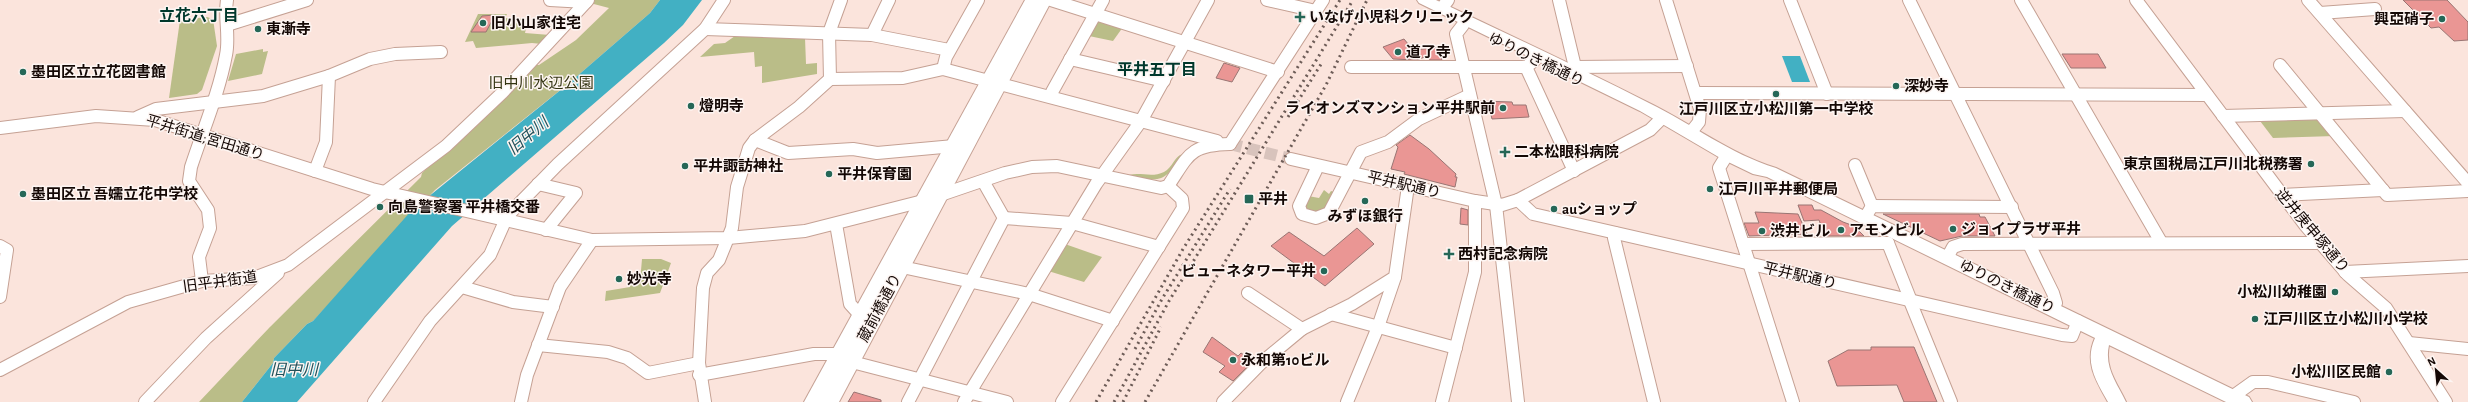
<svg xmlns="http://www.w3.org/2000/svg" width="2468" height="402" viewBox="0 0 2468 402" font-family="'Alegreya Sans','Noto Sans JP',sans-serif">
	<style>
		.green { fill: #babd88 }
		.water { fill: #42b0c3 }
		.building { fill: #ea9694; stroke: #997573 }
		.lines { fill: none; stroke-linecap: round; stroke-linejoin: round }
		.minor-tunnel { stroke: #d8c3bc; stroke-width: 12; stroke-dasharray: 12 6; stroke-linecap: butt }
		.minor-casing { stroke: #c5a194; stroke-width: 14 }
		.major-casing { stroke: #c5a194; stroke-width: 2 }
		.minor { stroke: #fff; stroke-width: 12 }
		.major { fill: #fff; fill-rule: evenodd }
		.rail { stroke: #6d5c57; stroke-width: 3; stroke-dasharray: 2 4; stroke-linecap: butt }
		.poi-dot { fill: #256757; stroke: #fdf5f2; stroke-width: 1.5 }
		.labels { text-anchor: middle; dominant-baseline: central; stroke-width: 3; stroke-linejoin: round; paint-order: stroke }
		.poi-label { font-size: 15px; font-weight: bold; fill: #140805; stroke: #fdf5f2; text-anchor: start }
		.street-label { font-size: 15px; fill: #140805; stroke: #fdf5f2 }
		.park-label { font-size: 15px; fill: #333412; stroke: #fdf5f2 }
		.neighbourhood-label { font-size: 16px; font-weight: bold; fill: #00382c; stroke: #fdf5f2 }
		.water-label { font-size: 16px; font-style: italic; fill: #22515a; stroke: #fdf5f2 }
	</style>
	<rect width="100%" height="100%" fill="#fbe4dc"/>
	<g class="green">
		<path d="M593,0H660L650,13L568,84L435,190L313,321L307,324L274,358L273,363L242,402H199L269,328L421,177L422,173L461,138L533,65H539L576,40L609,8L590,3Z"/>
		<path d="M478,14H507L505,18L528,19L525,33L550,35L542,44L532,43L476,48L473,41L465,42Z"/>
		<path d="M207,17L213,19L217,46L202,90L197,94L169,98L180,20Z"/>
		<path d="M1099,20L1123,27L1113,41L1089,36Z"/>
		<path d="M735,36L805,38L806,64L817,63V74L762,83V66L755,67L754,52L700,57L714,44L725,43Z"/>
		<path d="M263,49V52L268,51L262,74L228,81L236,54Z"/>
		<path d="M2318,115L2335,136L2273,138L2257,117Z"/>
		<path d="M1182,154C1165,182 1161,183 1129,175C1141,172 1152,178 1164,172C1173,167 1174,157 1182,154Z"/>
		<path d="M1324,190L1329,194L1331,191L1334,192L1323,213L1312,216L1303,206L1308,196L1319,198Z"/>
		<path d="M1062,243L1102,257L1084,282L1045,270Z"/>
		<path d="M642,259H661L671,263L660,293L605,301L606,291L630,287L631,283L640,282Z"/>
	</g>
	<g class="water">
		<path d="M660,0H702L683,25L664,43L452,226L297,402H242L273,363L274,358L307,324L313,321L412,210L568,84L650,13Z"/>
		<path d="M1782,56H1800L1810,82H1792Z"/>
	</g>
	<g class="building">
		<path d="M2403,0H2447L2468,22V40L2454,41L2439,27L2431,28Z"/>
		<path d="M495,15L486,32H471L482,16Z"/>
		<path d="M1404,39L1413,50L1444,47L1445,51L1440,53L1442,60H1430L1428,56L1416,60L1393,59L1383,47Z"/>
		<path d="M2062,54H2098L2106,68H2071Z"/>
		<path d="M1224,63L1240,68L1232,82L1216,78Z"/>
		<path d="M1479,101L1512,102L1513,105H1526L1529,117L1492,119L1490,111H1482Z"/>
		<path d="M1410,135L1429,149L1456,174L1455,177H1457L1455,187L1404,174L1405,172L1391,169L1398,147L1396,145Z"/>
		<path d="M1798,205H1812L1814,210H1821L1843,222L1854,226L1864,236H1825L1819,220L1804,221Z"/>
		<path d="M1461,208L1468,210V225L1460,224Z"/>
		<path d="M1755,212L1798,214L1807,234L1749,236L1744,223H1759Z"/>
		<path d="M1883,214H1979L1980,217H1985L1995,236H1962L1940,241Z"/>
		<path d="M1357,228L1374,244L1325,286L1271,246L1289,232L1324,256Z"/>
		<path d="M1212,337L1238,356L1241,353L1253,361L1233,381L1219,372L1225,366L1203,352Z"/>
		<path d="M1871,347H1914L1937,402H1904L1897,385L1837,386L1828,361L1848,350H1871Z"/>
		<path d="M854,392L881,400V402H848Z"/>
	</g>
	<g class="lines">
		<path class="minor-tunnel" d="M1230,144L1291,159"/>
		<g class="minor-casing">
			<g id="minor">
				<path d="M550,0L586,2"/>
				<path d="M1051,0L1278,72"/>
				<path d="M1267,0L1316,11"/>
				<path d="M1559,0L1575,67L1572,72"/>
				<path d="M1666,0L1700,109L1699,122L1691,132"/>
				<path d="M1790,0L1827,94"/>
				<path d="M1909,0L2053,293L2056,303L2053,310"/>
				<path d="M2021,0L2161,242"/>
				<path d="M2136,0L2305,225L2348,275L2386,308L2446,402"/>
				<path d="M2308,0L2468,183"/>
				<path d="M1442,8L1448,0"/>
				<path d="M2320,13L2375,9"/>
				<path d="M227,25L307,0"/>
				<path d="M1463,25L1456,34L1496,205L1518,402"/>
				<path d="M705,29L872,35L949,50"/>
				<path d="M872,35L889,0"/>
				<path d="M1070,59L1164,81"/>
				<path d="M1535,60L1526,67L1574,171"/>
				<path d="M2280,65L2387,195L2468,191"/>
				<path d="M1351,67H1526"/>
				<path d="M1575,67L1687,66"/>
				<path d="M943,69L946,57L978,0"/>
				<path d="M830,79L829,33L841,0"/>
				<path d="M1696,93L2207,95"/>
				<path d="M1052,97V92L1103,0"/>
				<path d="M2223,116L2405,111"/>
				<path d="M138,117L156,109L263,96L329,76L370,59L395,54L441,52"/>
				<path d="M0,128L96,116L155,120L372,189L592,240L728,238L805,231L923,201L1005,173L1032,167L1057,166L1161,188L1168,186C1189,155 1189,145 1230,144"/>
				<path d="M755,140L788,153L853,149L877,153L954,146"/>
				<path d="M1230,144L1323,0"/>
				<path d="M1727,155L1719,168L1793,402"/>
				<path d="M1291,159L1475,201L1502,205L1518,200L1650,130L1662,118"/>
				<path d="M1855,165L1872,206"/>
				<path d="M1318,166L1299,206L1302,214L1316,218L1329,213L1361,152L1388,142L1419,119L1470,95"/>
				<path d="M315,171L326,142L329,76"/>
				<path d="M538,184L576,193L546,230"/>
				<path d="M2281,195L2383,190"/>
				<path d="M1518,200L1533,214L2062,335L2072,336L2078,321"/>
				<path d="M1004,218L1072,223L1159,247"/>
				<path d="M1865,218L1872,206L2012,207"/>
				<path d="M836,224L850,304L860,315"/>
				<path d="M1615,233L1614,238L1654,402"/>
				<path d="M1888,243L1911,301"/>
				<path d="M1743,244L1888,243"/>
				<path d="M0,246L7,250L0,297"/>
				<path d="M1947,258L1953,247L1962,244L2321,243"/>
				<path d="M902,267L1029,294L1113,321"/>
				<path d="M2345,272L2468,266"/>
				<path d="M202,281L199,257L210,228L208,210L189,181L191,167C203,130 219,93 226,55C230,36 224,19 227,0"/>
				<path d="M462,287L513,302L553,307"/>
				<path d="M1248,293L1302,329"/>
				<path d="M1910,301L1951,402"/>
				<path d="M1331,314L1456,348"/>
				<path d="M2409,343L2468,349"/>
				<path d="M538,345L608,352L627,358L648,373L699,363"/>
				<path d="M852,362L1007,402"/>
				<path d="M0,370L128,302L202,281L254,278L288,265L446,146L502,93L588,0"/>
				<path d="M699,375L814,354H840"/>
				<path d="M145,402L206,338L278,273"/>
				<path d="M374,402L430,321L490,255L506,219L512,211L558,164L705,29L724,0"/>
				<path d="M521,402L527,375L560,287L592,240"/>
				<path d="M705,402L699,363L703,288L707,273L719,260L732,228L737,187L749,148L755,140L799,107L830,79L903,78L943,69L1217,141"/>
				<path d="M908,402L1004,218L983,181"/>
				<path d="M964,402L1096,184L1141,121L1208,0"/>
				<path d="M1062,402L1183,208L1182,199L1168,186"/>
				<path d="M1223,402L1261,363L1302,329L1352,304L1395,277L1408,186"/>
				<path d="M1347,402L1378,327L1395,277"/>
				<path d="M1442,402L1475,272V201"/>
				<path d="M2233,402L2232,397L2253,382H2268L2354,402"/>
			</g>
		</g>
		<g class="major-casing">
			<g id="major">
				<path d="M1025,0H1052L839,402H804Z"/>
				<path d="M1417,0H1436C1507,34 1579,67 1649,103C1692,124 1730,154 1776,168L2249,397L2252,402H2226L2109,345C2104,368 2117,383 2126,402H2108C2096,381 2084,362 2095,338L1767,177L1753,174L1722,159L1640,111L1419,3Z"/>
			</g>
		</g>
		<use href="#minor" class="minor"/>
		<use href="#major" class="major"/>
		<g class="rail">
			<path d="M1288,117L1323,61"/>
			<path d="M1135,349L1162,299L1230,189"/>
			<path d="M1096,402L1183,249L1340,0"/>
			<path d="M1114,402L1169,301L1353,0"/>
			<path d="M1123,402L1161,327"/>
			<path d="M1145,402L1326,85L1367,0"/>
		</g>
	</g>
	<g class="poi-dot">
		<path d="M1298 11h4v4h4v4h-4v4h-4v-4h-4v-4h4z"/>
		<circle cx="2442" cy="19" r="4"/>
		<circle cx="483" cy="23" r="4"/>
		<circle cx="258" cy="29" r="4"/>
		<circle cx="1398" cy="52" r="4"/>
		<circle cx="23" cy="72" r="4"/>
		<circle cx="1896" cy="86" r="4"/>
		<circle cx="1776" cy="94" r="4"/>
		<circle cx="691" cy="106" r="4"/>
		<circle cx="1503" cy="108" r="4"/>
		<path d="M1503 146h4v4h4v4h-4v4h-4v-4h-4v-4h4z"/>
		<circle cx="2311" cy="164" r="4"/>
		<circle cx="685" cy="166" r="4"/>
		<circle cx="829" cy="174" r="4"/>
		<circle cx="1710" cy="189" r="4"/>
		<circle cx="23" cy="194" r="4"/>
		<rect x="1244" y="194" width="10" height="10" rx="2"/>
		<circle cx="1365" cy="201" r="4"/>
		<circle cx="380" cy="207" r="4"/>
		<circle cx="1554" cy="209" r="4"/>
		<circle cx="1953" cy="229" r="4"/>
		<circle cx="1841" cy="230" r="4"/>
		<circle cx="1762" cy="231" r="4"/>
		<path d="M1447 248h4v4h4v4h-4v4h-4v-4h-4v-4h4z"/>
		<circle cx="1324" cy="271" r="4"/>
		<circle cx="619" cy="279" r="4"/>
		<circle cx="2335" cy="292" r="4"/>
		<circle cx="2255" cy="319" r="4"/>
		<circle cx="1233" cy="360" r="4"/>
		<circle cx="2389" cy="372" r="4"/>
	</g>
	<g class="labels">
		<g class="poi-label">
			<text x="1309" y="17">いなげ小児科クリニック</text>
			<text x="2434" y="19" text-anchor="end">興亞硝子</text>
			<text x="491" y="23">旧小山家住宅</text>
			<text x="266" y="29">東漸寺</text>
			<text x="1406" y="52">道了寺</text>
			<text x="31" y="72">墨田区立立花図書館</text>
			<text x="1904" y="86">深妙寺</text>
			<text x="699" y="106">燈明寺</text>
			<text x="1495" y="108" text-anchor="end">ライオンズマンション平井駅前</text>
			<text x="1776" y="109" text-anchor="middle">江戸川区立小松川第一中学校</text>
			<text x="1514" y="152">二本松眼科病院</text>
			<text x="2303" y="164" text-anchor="end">東京国税局江戸川北税務署</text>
			<text x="693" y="166">平井諏訪神社</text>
			<text x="837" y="174">平井保育園</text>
			<text x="1718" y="189">江戸川平井郵便局</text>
			<text x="31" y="194">墨田区立 吾嬬立花中学校</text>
			<text x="1258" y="199">平井</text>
			<text x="388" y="207">向島警察署 平井橋交番</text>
			<text x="1562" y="209">auショップ</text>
			<text x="1365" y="216" text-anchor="middle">みずほ銀行</text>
			<text x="1961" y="229">ジョイプラザ平井</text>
			<text x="1849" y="230">アモンビル</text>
			<text x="1770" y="231">渋井ビル</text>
			<text x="1458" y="254">西村記念病院</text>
			<text x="1316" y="271" text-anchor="end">ビューネタワー平井</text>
			<text x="627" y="279">妙光寺</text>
			<text x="2327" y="292" text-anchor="end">小松川幼稚園</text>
			<text x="2263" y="319">江戸川区立小松川小学校</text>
			<text x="1241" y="360">永和第10ビル</text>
			<text x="2381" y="372" text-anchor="end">小松川区民館</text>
		</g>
		<g class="street-label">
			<text transform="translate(1536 60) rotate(26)">ゆりのき橋通り</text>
			<text transform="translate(205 138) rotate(17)">平井街道;宮田通り</text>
			<text transform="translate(1404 185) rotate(13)">平井駅通り</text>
			<text transform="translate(2312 231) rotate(50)">逆井庚申塚通り</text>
			<text transform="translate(1800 276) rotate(13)">平井駅通り</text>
			<text transform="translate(220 282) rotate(-8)">旧平井街道</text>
			<text transform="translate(2007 287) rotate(26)">ゆりのき橋通り</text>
			<text transform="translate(880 308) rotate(-62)">蔵前橋通り</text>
		</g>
		<g class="park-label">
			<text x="541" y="83">旧中川水辺公園</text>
		</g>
		<g class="neighbourhood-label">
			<text x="199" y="16">立花六丁目</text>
			<text x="1157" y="70">平井五丁目</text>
		</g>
		<g class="water-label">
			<text transform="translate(528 136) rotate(-40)">旧中川</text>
			<text x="294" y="370">旧中川</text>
		</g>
	</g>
	<g transform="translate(2436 370) rotate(333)" stroke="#fdf5f2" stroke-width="3" paint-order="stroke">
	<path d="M0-3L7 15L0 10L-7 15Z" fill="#140805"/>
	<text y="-6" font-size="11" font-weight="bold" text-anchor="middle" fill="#140805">N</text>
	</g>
</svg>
